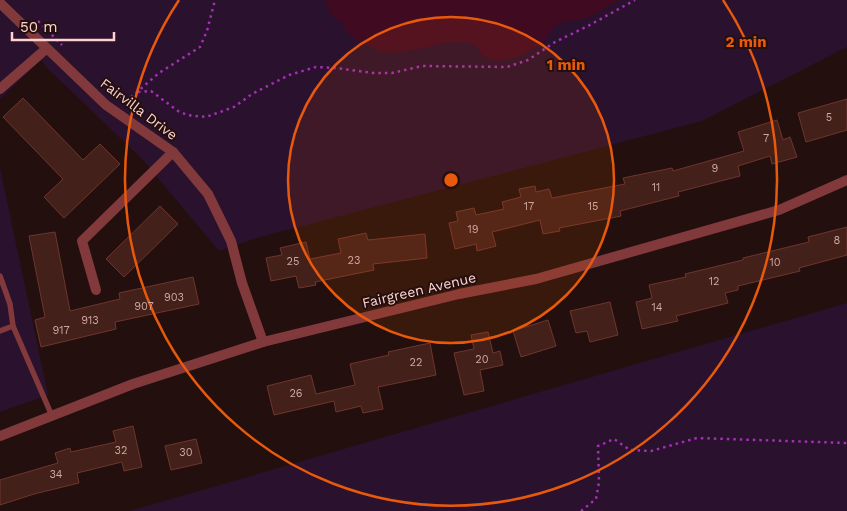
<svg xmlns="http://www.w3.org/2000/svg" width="847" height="511" viewBox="0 0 847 511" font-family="'Work Sans',sans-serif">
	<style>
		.green { fill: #2a112d }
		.water { fill: #400a21 }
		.building { fill: #43201a; stroke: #6f352c }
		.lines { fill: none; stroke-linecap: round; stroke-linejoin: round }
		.path { stroke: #a32fb4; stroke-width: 2.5; stroke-dasharray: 2.5 4; stroke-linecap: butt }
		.service { stroke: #81393b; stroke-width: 5.5 }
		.minor { stroke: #81393b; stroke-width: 10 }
		.ring { fill: none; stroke: #e8590c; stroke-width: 2.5 }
		.labels { text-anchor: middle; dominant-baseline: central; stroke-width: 4; stroke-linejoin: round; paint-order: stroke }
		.number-label { font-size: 11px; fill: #d0a6a2 }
		.street-label { font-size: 14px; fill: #ffd2d0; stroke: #23100e }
		.centre { fill: #e8590c; stroke: #23100e; stroke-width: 2.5 }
		.ring-label { font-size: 15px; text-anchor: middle; font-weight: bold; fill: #e8590c; stroke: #23100e; stroke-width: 4; stroke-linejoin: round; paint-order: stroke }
	</style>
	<rect width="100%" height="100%" fill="#23100e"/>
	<g class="green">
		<path d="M0,0H847V47L702,121L260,237L219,251L142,159L48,69L41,60L0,99Z"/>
		<path d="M0,168L48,395L0,412Z"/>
		<path d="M847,303V511H130Z"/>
	</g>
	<path class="water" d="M326,0H619L590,17L560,23L552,29L543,43L524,54L511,59L495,61L484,57L476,46L466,42L442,43L424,48L391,53L380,51L361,43L347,33L340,20L334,18L328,9Z"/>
	<g class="building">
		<path d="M23,98L83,160L100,144L120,164L64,218L44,197L63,179L3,117Z"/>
		<path d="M847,99V130L806,142L798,113Z"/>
		<path d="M777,120L783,140L790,137L797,157L772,164L770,156L738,166L740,176L678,192L679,196L620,211L621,216L559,228L560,231L543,234L540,220L492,232L496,246L477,251L476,244L455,249L449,223L458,221L456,212L474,208L476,215L504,209L502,202L521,197L519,189L535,186L536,192L549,189L552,198L625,184L623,178L672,168L673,171L744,151L738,132Z"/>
		<path d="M160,206L178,224L124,277L106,259Z"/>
		<path d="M847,227V255L799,268L800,271L738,286V290L725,293L728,303L676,316L678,321L642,329L636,302L652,298L649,285L686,277L685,274L743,260V258L809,242L808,237Z"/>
		<path d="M55,232L70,311L120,299L119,293L193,277L199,304L115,322L116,329L41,347L35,320L45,317L29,236Z"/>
		<path d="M366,233L368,240L425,234L427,258L373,264L374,270L315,282L316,285L299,288L296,276L271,281L266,258L282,255L280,248L306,242L310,259L341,253L338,239Z"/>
		<path d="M610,302L618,335L590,342L587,331L576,333L570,311Z"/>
		<path d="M548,320L556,346L521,357L513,331Z"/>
		<path d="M488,332L493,353L500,351L503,365L480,370L484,391L464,395L454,353L474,349L471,335Z"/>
		<path d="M430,343L436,375L378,387L383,409L363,413L361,406L336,412L334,401L274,415L267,386L311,375L316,394L355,385L350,364L389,355L388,352Z"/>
		<path d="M133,426L142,467L124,471L122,462L77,473L79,483L34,494L0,505V480L58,463L55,453L70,448L71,452L116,442L113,431Z"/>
		<path d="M196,439L202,463L171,470L165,446Z"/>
	</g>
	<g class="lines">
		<g class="path">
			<path d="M38,21L62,45"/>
			<path d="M108,89L118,96L129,99L159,73L200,47L207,31L215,0"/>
			<path d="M138,92L151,91L178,111L187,115L206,117L234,107L252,94L289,75L316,67L336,68L373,73H392L422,66L507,67L528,60L555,42L588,26L635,0"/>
			<path d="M581,511L596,499L599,482L598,446L614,439L630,450L651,451L697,438L847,443"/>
		</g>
		<g class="service">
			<path d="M0,276L10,304L13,326L0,331"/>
			<path d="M13,326L52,416"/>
		</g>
		<g class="minor">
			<path d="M0,3L106,105L173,152L208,194L231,241L242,283L263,342"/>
			<path d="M0,89L46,49"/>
			<path d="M96,290L82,241L173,152"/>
			<path d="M0,436L133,384L263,342L459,294L536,279L779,210L847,180"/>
		</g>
	</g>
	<circle cx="451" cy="180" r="163" fill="#e8590c" fill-opacity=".12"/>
	<g class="ring">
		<circle cx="451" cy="180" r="163"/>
		<path d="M723 0A326 326 0 1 1 179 0"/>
	</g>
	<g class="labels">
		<g class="number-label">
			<text x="829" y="117">5</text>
			<text x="766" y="138">7</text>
			<text x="715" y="168">9</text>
			<text x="656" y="187">11</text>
			<text x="529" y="206">17</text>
			<text x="593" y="206">15</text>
			<text x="473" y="229">19</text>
			<text x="837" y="240">8</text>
			<text x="354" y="260">23</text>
			<text x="293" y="261">25</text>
			<text x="775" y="262">10</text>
			<text x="714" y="281">12</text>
			<text x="174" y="297">903</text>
			<text x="144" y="306">907</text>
			<text x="657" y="307">14</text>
			<text x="90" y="320">913</text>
			<text x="61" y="330">917</text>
			<text x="482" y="359">20</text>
			<text x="416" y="362">22</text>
			<text x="296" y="393">26</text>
			<text x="121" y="450">32</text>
			<text x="186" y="452">30</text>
			<text x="56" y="474">34</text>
		</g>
		<g class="street-label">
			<text transform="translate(139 109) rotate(37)">Fairvilla Drive</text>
			<text transform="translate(419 290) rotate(-13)">Fairgreen Avenue</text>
		</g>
	</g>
	<circle cx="451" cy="180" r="8" class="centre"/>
	<g class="ring-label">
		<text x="746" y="47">2 min</text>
		<text x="566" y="70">1 min</text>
	</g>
	<path d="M12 32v8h102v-8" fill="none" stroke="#ffd2d0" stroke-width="2.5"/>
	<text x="20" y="32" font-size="15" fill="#ffd2d0" stroke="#23100e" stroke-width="4" paint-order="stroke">50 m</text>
</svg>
